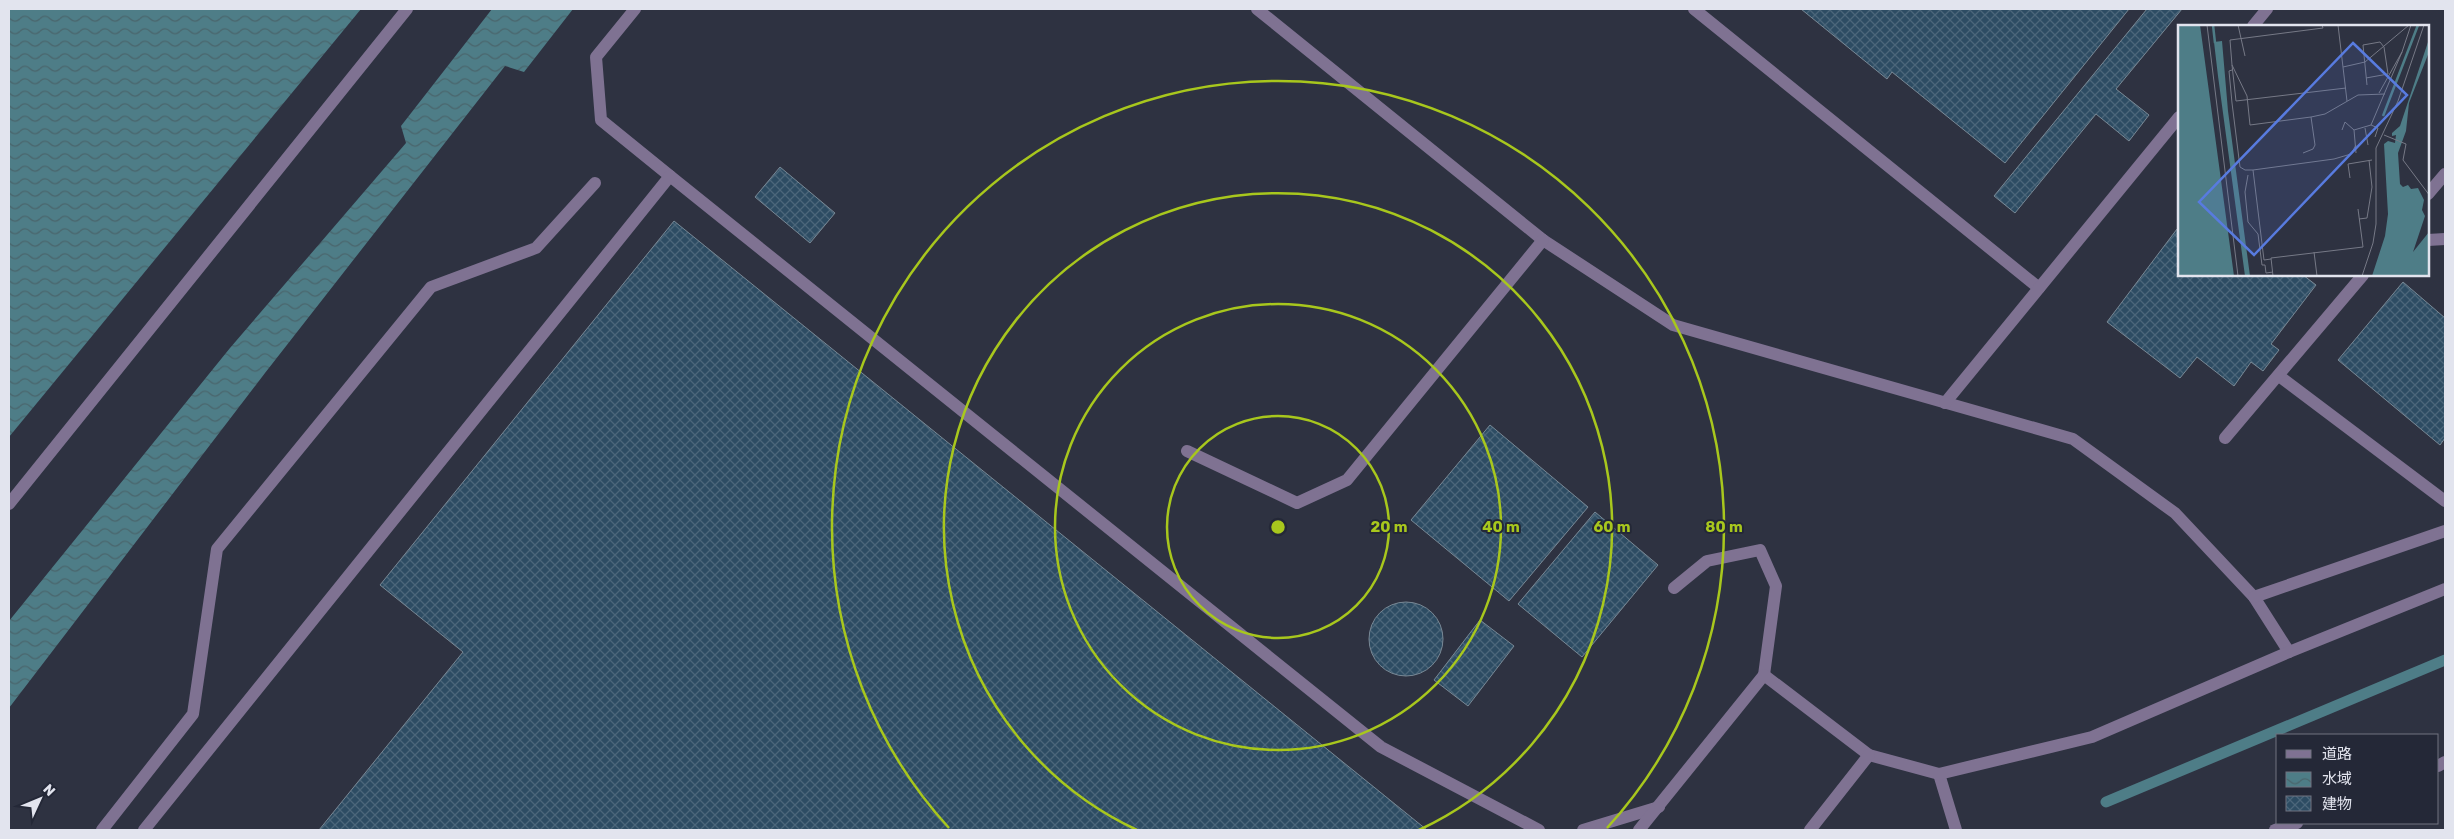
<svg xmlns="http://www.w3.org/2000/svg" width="2454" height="839" viewBox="0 0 2454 839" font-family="Rubik,'Noto Sans JP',sans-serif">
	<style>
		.water { fill: url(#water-waves) }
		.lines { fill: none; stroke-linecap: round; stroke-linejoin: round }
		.stream { stroke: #4e7d87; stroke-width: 11 }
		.building { fill: url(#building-cross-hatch); stroke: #788895 }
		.minor { stroke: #7f7292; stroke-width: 12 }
		.ring { fill: none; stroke: #a8c71d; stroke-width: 2.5 }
		.inset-river { fill: none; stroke: #4e7d87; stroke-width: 2.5 }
		.inset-road { fill: none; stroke: #767986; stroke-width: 1 }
		.view { fill: #587bdf; fill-opacity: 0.15; stroke: #587bdf; stroke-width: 2.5 }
		.inset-edge { fill: none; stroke: #e2e4ee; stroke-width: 2.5 }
		.centre { fill: #a8c71d; stroke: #242837; stroke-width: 2.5 }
		.ring-label { font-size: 15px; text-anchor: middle; font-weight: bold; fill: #a8c71d; stroke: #242837; stroke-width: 4; stroke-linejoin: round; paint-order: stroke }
	</style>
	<defs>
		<pattern id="water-waves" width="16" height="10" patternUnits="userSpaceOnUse" patternTransform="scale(1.25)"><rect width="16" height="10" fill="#4e7d87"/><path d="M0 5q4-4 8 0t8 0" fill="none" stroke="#4a666d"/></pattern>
		<pattern id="building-cross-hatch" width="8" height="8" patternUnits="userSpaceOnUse" patternTransform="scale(1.25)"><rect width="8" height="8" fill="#2d4c63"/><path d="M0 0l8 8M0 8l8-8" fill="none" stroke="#4b667a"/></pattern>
	</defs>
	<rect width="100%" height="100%" fill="#2e3241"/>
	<g class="water">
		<path d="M9,9H361L9,437Z"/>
		<path d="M492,9H573L524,72L505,66L265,373L9,708V621L230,348L406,143L401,126Z"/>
	</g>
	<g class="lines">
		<path class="stream" d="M2106,802L2445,660"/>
	</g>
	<g class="building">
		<path d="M1801,9H2129L2005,163L1892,72L1887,79Z"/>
		<path d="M2147,9H2182L2116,89L2149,115L2129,141L2096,114L2015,213L1994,196Z"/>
		<path d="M780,167L835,213L810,243L755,197Z"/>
		<path d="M674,221L1427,830H319L463,652L380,585Z"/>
		<path d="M2177,229L2179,275H2303L2316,285L2271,344L2279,350L2263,371L2251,362L2234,386L2197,357L2180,378L2107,322Z"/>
		<path d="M2403,282L2445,318V438L2440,445L2338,360Z"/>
		<path d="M1490,425L1588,507L1509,601L1411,520Z"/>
		<path d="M1595,512L1658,565L1582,657L1518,604Z"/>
		<circle cx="1406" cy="639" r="37"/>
		<path d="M1480,620L1514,646L1468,706L1434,680Z"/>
	</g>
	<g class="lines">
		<g class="minor">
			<path d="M635,9L596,57L601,120L670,176"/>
			<path d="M1257,9L1543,240L1673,325L2073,439L2175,513L2254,597L2289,652"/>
			<path d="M1694,9L2039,288"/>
			<path d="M2253,26L2267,9"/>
			<path d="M2428,194L2445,174"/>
			<path d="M2428,240L2445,239"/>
			<path d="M2279,376L2445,501"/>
			<path d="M1945,403L2179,117"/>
			<path d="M2225,438L2363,275"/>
			<path d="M1187,451L1297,503L1347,480L1543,240"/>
			<path d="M9,504L407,9"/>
			<path d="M1674,588L1707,561L1760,550L1776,586L1764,675"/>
			<path d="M2254,597L2445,531"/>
			<path d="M2438,766L2445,762"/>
			<path d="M1939,774L1956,830"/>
			<path d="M102,830L193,714L217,549L431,287L536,248L595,183"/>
			<path d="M144,830L670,176L1381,747L1539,830"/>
			<path d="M1583,830L1659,807"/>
			<path d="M1639,830L1764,675L1869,755L1939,774L2092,737L2289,652L2445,589"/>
			<path d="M1810,830L1869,755"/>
			<path d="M2275,830L2297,823"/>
		</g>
	</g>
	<g class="ring">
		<circle cx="1278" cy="527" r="111"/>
		<circle cx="1278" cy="527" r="223"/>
		<path d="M1137 830A334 334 0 1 1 1419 830"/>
		<path d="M949 828A446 446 0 1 1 1607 828"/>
	</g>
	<g transform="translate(2178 25)">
		<rect width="251" height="251" fill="#2e3241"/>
		<path d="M0,0H22L56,251H0ZM251,14V27L231,78L228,106L220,128L222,159L225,162L230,160L233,164L240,163L246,175L244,185L247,191L235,227L251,207V251H194L207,211L210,189L206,119L210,116L217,118L218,110L214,111V108L222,101ZM44,16L50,86L72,251H67L40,51L36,17Z" fill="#4e7d87"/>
		<path class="inset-river" d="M35,0L37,18M205,91L240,0"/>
		<path class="inset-road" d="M29,0L60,251M60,0L67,31M144,0L145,3L52,15L54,40L69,71L72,100L133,92L147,89L180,70L207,69M160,0L169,76M54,40L58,76L168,63M165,42L187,37L231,0M54,45L51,46L54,78L62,142L67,145H75M188,53L210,49L206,22L202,17L185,20L189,60M201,68L224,27L233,0M193,100L200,103L197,112M187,103L190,120M164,105L167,97L176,105M206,110L228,119L225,135L252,171M125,128L135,124L137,120L133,92M178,128L176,105L193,100L224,27M70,150L67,167L70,197L80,209L84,240H87L88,248L95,247M172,153L170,139L194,135M181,194L189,193L194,162L191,135M136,227L139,251M93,234L86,235L75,145L156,134L173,129L178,120M95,251L93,233L185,222L180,184M184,251L195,218L198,199V123L220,76L246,0"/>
		<path class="view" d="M175,18L229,70L76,230L21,177Z"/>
		<rect width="251" height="251" class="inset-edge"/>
	</g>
	<circle cx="1278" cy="527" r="8" class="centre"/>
	<g class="ring-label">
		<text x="1389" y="532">20 m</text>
		<text x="1501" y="532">40 m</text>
		<text x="1612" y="532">60 m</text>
		<text x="1724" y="532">80 m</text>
	</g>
	<rect width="2454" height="839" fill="none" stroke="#e2e4ee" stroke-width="20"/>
	<rect x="2276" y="734" width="162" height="90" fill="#242837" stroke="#707380"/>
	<rect x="2286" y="750" width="25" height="8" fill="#7f7292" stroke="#707380"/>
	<text x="2322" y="759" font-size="15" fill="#e2e4ee">道路</text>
	<rect x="2286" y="772" width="25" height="15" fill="url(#water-waves)" stroke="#707380"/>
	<text x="2322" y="784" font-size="15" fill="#e2e4ee">水域</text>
	<rect x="2286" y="796" width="25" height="15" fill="url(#building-cross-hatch)" stroke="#707380"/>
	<text x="2322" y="809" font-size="15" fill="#e2e4ee">建物</text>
	<g transform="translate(40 799) rotate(46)" stroke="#242837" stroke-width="4" paint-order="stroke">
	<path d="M0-4L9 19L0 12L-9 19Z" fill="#e2e4ee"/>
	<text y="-8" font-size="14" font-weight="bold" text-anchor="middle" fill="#e2e4ee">N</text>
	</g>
</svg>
